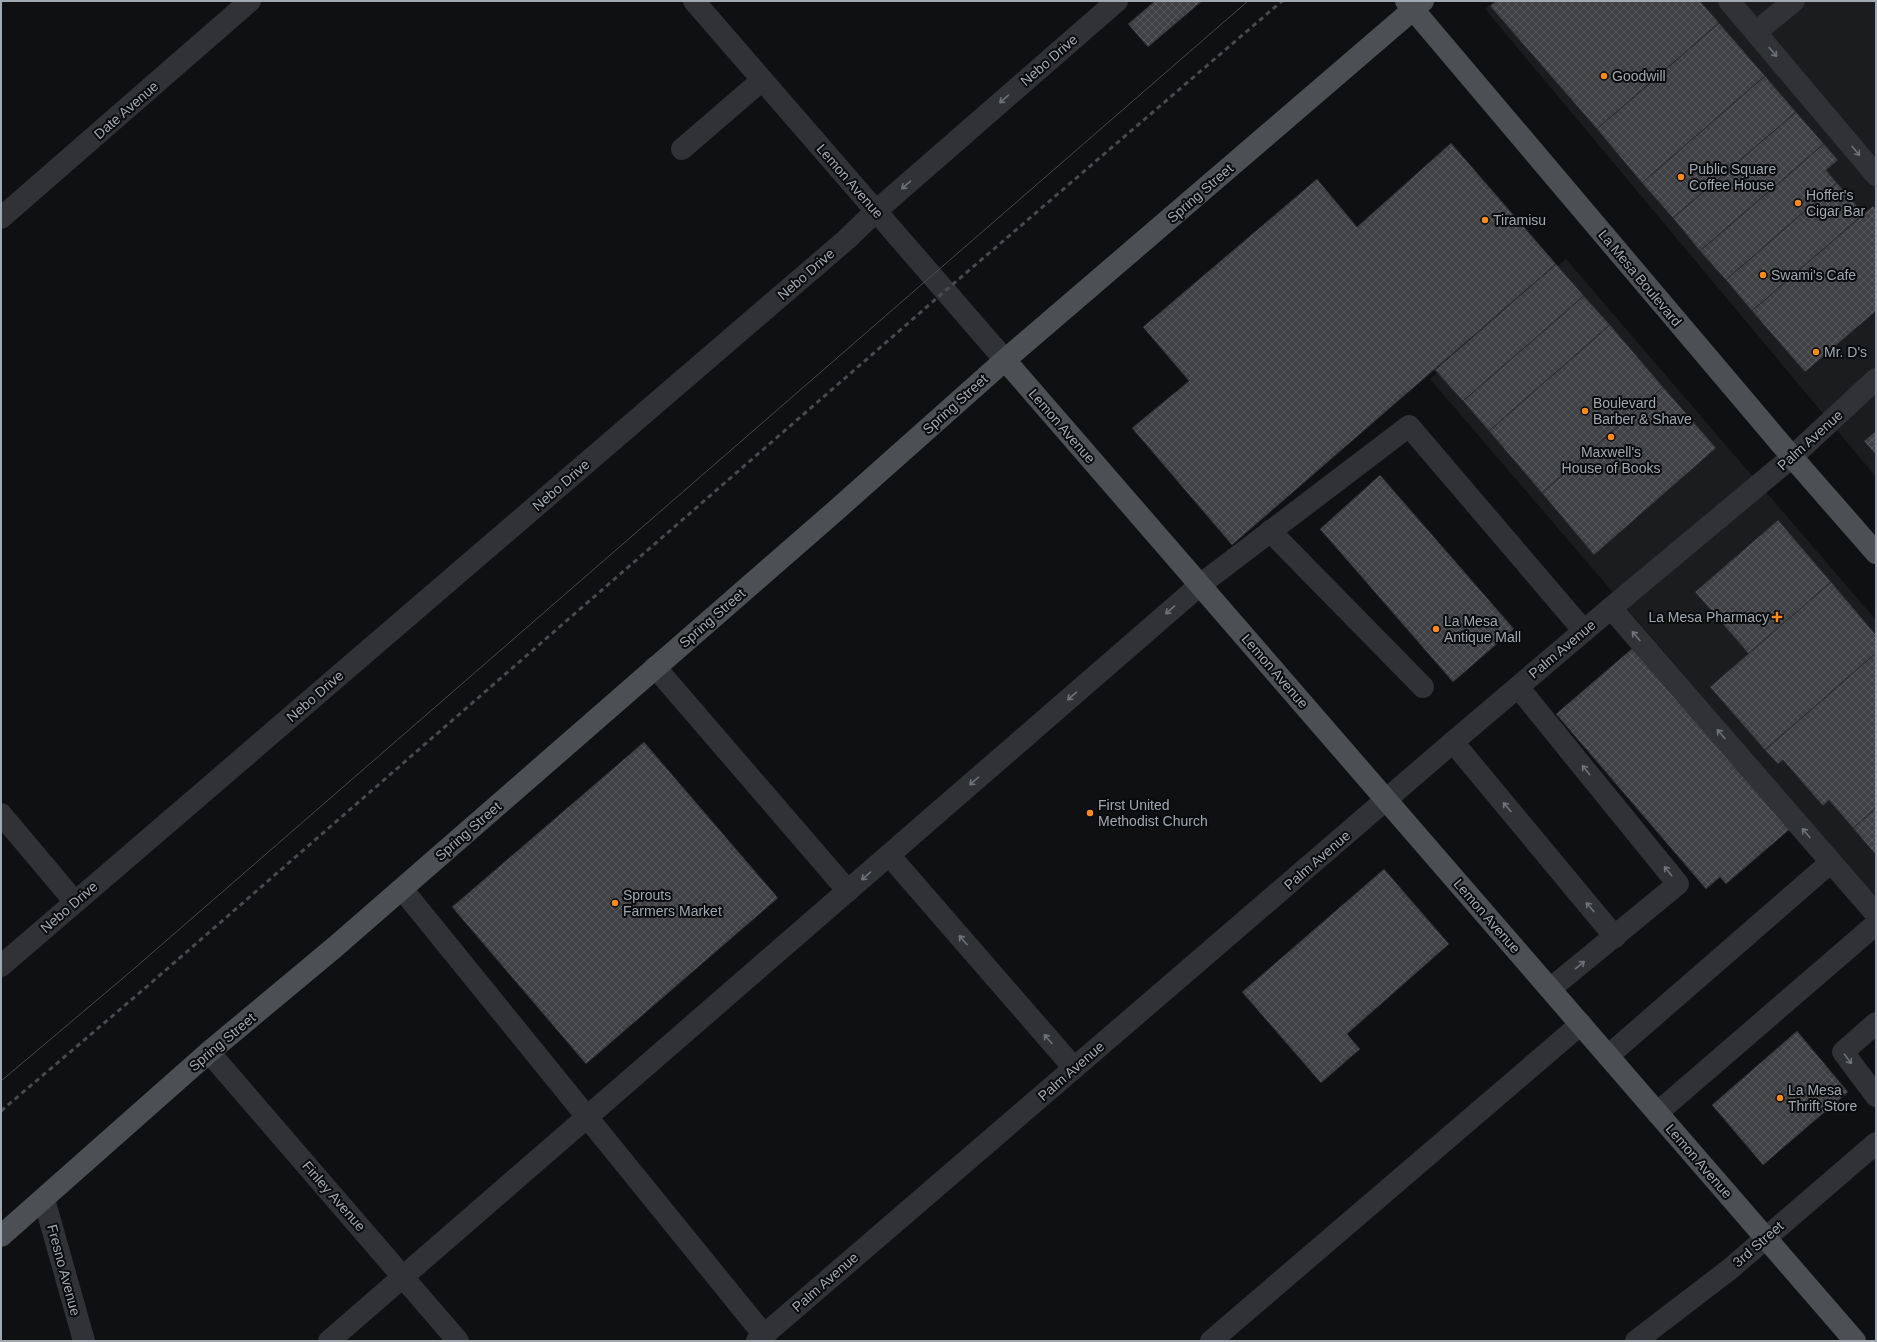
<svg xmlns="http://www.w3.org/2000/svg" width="1877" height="1342" viewBox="0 0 1877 1342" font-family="Arial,sans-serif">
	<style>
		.built { fill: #1b1c1e }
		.building { fill: url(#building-cross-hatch); stroke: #292a2d }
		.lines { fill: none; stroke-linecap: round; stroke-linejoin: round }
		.minor { stroke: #303236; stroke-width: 22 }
		.major { stroke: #4c5055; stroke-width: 22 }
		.tram { stroke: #474a4f; stroke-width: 1 }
		.rail { stroke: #474a4f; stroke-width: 3; stroke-dasharray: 5 4; stroke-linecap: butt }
		.oneway { stroke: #6e737a }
		.poi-dot { fill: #f88a20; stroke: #0a0b0c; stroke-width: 1.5 }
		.labels { text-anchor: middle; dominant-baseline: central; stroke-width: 4; stroke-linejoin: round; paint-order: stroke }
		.street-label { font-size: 14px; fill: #a0a9b2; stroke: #0a0b0c }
		.poi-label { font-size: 14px; fill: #a0a9b2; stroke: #0a0b0c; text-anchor: start }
	</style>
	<defs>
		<pattern id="building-cross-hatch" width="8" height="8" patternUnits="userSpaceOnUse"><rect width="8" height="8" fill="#3e4044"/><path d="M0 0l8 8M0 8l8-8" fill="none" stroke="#57595d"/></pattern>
	</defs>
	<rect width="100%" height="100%" fill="#0f1011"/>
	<g class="built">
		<path d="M1494,1H1876V477L1485,9Z"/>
		<path d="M1566,259L1876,620V899L1430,379Z"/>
	</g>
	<g class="building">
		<path d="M1155,1H1202L1148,47L1128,24Z"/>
		<path d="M1496,1H1700L1719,23L1597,129L1490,6Z"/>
		<path d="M1719,23L1765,76L1642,183L1597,129Z"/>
		<path d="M1765,76L1796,112L1673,218L1642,183Z"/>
		<path d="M1796,112L1824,144L1700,251L1673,218Z"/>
		<path d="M1451,143L1556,264L1232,545L1132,428L1189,381L1143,327L1317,179L1357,227Z"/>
		<path d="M1824,144L1838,160L1826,170L1837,183L1726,280L1700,251Z"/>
		<path d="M1837,183L1864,214L1752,311L1726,280Z"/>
		<path d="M1873,206L1876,209V311L1805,372L1752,311Z"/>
		<path d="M1556,264L1584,296L1463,401L1435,370Z"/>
		<path d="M1584,296L1610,325L1489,431L1463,401Z"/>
		<path d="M1610,325L1663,387L1542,493L1489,431Z"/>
		<path d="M1663,387L1716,448L1594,555L1542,493Z"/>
		<path d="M1876,431V455L1864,441Z"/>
		<path d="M1380,475L1514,629L1453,682L1320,529Z"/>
		<path d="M1778,520L1831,582L1749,654L1695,592Z"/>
		<path d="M1831,582L1876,635V653L1765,750L1710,687Z"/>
		<path d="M1634,647L1790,829L1726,884L1720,877L1706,889L1556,714Z"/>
		<path d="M1876,653V808L1853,828L1829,800L1823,806L1783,760L1778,764L1765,750Z"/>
		<path d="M644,742L778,898L586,1064L452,907Z"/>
		<path d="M1876,808V855L1853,828Z"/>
		<path d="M1384,869L1449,944L1347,1034L1360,1049L1321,1083L1242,992Z"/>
		<path d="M1797,1031L1848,1092L1763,1165L1712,1105Z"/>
	</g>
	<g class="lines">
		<g class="minor">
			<path d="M694,1L1005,360"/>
			<path d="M1729,1L1876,175"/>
			<path d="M1756,32L1794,1"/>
			<path d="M682,149L762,80"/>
			<path d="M1,218L250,1"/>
			<path d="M1270,531L1423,687"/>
			<path d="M1611,608L1876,914"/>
			<path d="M655,667L848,891"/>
			<path d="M1518,687L1678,884L1550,989"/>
			<path d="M1453,742L1615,937"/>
			<path d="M1,814L75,902"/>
			<path d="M889,855L1074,1068"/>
			<path d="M402,889L764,1335"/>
			<path d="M1,966L847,239L876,211L1117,1"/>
			<path d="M1876,1023L1843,1052L1876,1096"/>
			<path d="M209,1052L458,1341"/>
			<path d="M1608,1056L1831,862"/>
			<path d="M1657,1113L1876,924"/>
			<path d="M44,1199L84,1341"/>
			<path d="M329,1341L1200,585L1409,426L1584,631"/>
			<path d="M757,1341L1453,742L1611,608L1792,457L1876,379"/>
			<path d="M1211,1341L1581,1024"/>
			<path d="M1636,1341L1730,1269L1876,1143"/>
		</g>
		<g class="major">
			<path d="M1406,1L1792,457L1876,553"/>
			<path d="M1005,360L1855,1341"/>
			<path d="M1,1236L209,1052L335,947L833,513L1005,360L1423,1"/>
		</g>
		<path class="tram" d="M1,1081L129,973L1248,1"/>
		<path class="rail" d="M1,1111L144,989L945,291L1282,1"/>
	</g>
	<defs><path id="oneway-shaft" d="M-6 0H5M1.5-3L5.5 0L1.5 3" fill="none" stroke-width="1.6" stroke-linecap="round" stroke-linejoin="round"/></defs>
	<g class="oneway">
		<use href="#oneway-shaft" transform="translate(1773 52) rotate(50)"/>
		<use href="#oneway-shaft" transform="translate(1004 99) rotate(139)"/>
		<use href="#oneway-shaft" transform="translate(1856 151) rotate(50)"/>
		<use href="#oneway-shaft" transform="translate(906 185) rotate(139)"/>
		<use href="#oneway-shaft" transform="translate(1170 610) rotate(139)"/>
		<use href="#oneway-shaft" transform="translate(1636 636) rotate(-131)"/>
		<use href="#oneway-shaft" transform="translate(1072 696) rotate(139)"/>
		<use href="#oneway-shaft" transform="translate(1721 734) rotate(-131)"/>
		<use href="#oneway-shaft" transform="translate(1586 770) rotate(-129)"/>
		<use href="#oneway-shaft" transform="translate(974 781) rotate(139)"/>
		<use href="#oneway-shaft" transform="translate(1507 807) rotate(-130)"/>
		<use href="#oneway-shaft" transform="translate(1806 833) rotate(-131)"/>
		<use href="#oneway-shaft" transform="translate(1668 871) rotate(-129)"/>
		<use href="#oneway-shaft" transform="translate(866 876) rotate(139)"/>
		<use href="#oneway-shaft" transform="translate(1590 907) rotate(-130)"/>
		<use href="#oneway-shaft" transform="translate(963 940) rotate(-131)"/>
		<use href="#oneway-shaft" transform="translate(1580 965) rotate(-39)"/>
		<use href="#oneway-shaft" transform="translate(1048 1039) rotate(-131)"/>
		<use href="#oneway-shaft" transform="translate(1848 1059) rotate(53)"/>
	</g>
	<g class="poi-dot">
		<circle cx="1604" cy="76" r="4"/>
		<circle cx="1681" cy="177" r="4"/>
		<circle cx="1798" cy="203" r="4"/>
		<circle cx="1485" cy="220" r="4"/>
		<circle cx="1763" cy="275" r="4"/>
		<circle cx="1816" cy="352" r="4"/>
		<circle cx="1585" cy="411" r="4"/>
		<circle cx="1611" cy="437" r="4"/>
		<path d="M1775 611h4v4h4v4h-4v4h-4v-4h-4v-4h4z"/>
		<circle cx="1436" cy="629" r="4"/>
		<circle cx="1090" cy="813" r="4"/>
		<circle cx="615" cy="903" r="4"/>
		<circle cx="1780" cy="1098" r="4"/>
	</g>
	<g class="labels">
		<g class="street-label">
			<text transform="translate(1049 60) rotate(-41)">Nebo Drive</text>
			<text transform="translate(126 110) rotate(-41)">Date Avenue</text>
			<text transform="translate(850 181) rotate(49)">Lemon Avenue</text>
			<text transform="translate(1200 193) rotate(-41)">Spring Street</text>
			<text transform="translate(806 274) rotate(-41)">Nebo Drive</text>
			<text transform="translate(1640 278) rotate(50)">La Mesa Boulevard</text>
			<text transform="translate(955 404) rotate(-42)">Spring Street</text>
			<text transform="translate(1062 426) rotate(49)">Lemon Avenue</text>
			<text transform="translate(1810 440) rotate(-42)">Palm Avenue</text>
			<text transform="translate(561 485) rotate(-41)">Nebo Drive</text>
			<text transform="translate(712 618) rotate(-41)">Spring Street</text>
			<text transform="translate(1562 649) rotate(-40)">Palm Avenue</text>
			<text transform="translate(1275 671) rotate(49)">Lemon Avenue</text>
			<text transform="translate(315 696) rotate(-41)">Nebo Drive</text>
			<text transform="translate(468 831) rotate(-41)">Spring Street</text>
			<text transform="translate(1317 860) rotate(-41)">Palm Avenue</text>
			<text transform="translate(69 907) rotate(-41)">Nebo Drive</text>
			<text transform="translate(1487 916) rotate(49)">Lemon Avenue</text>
			<text transform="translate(222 1042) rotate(-40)">Spring Street</text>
			<text transform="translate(1071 1071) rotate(-41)">Palm Avenue</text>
			<text transform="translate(1699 1161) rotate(49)">Lemon Avenue</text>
			<text transform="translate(334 1196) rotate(49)">Finley Avenue</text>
			<text transform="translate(1758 1244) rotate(-41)">3rd Street</text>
			<text transform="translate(64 1270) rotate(75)">Fresno Avenue</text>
			<text transform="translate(825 1282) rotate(-41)">Palm Avenue</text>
		</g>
		<g class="poi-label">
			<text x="1612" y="76">Goodwill</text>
			<text x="1689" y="169">Public Square<tspan x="1689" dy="16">Coffee House</tspan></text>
			<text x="1806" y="195">Hoffer's<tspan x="1806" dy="16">Cigar Bar</tspan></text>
			<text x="1493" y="220">Tiramisu</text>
			<text x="1771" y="275">Swami's Cafe</text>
			<text x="1824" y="352">Mr. D's</text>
			<text x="1593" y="403">Boulevard<tspan x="1593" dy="16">Barber &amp; Shave</tspan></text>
			<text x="1611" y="452" text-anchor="middle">Maxwell's<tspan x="1611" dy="16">House of Books</tspan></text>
			<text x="1769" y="617" text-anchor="end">La Mesa Pharmacy</text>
			<text x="1444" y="621">La Mesa<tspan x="1444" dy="16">Antique Mall</tspan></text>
			<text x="1098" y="805">First United<tspan x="1098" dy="16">Methodist Church</tspan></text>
			<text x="623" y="895">Sprouts<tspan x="623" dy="16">Farmers Market</tspan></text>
			<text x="1788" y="1090">La Mesa<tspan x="1788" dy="16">Thrift Store</tspan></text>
		</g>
	</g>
	<rect width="1877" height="1342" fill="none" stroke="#a0a9b2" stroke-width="4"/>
</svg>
